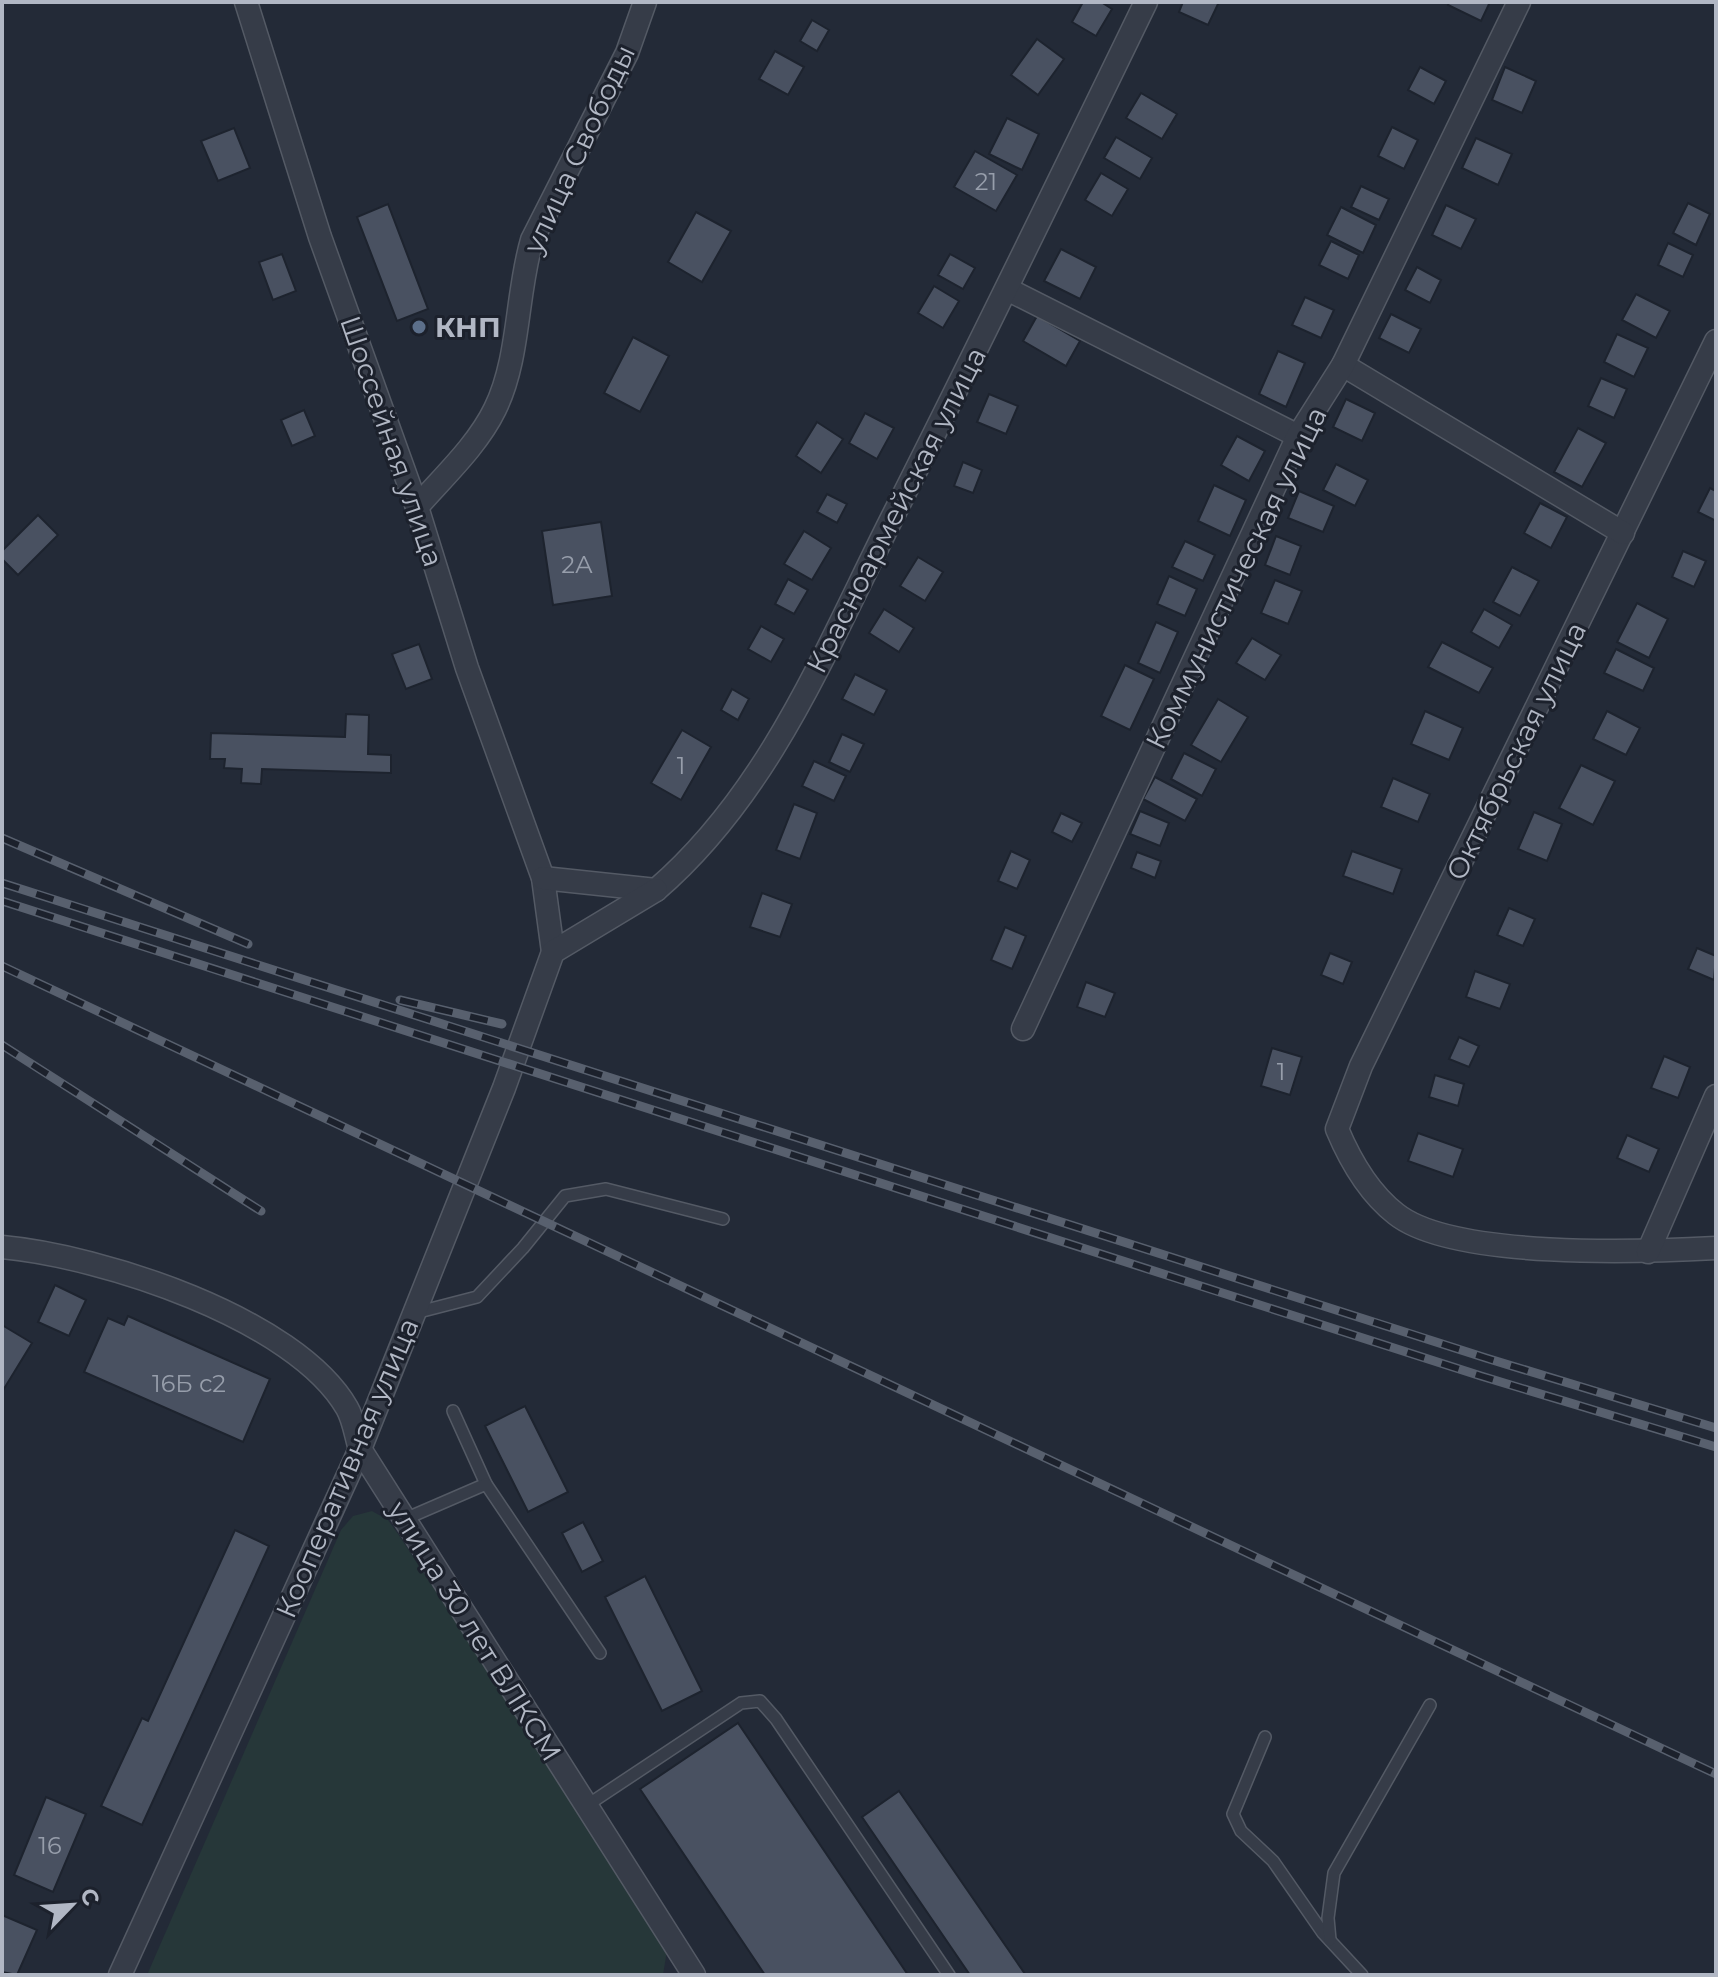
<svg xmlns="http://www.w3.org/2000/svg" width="1718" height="1977" viewBox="0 0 1718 1977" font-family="Montserrat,sans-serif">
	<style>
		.green { fill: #263739 }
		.building { fill: #495161; stroke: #1d232e; stroke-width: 2 }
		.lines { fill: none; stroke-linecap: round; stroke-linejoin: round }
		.service-casing { stroke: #545a65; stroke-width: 14 }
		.minor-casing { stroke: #545a65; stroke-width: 25 }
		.service { stroke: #363c48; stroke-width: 11 }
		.minor { stroke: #363c48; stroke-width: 22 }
		.rail-casing { stroke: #58606e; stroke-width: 9 }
		.rail { stroke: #1c212c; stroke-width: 6; stroke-dasharray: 18; stroke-linecap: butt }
		.service-dot { fill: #5c6f8a; stroke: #1c212c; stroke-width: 3 }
		.labels { text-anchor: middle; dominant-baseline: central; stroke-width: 6; stroke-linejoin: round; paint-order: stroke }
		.number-label { font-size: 24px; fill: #979eab }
		.street-label { font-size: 28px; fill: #b1b7c4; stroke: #1c212c }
		.poi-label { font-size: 28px; font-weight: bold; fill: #b1b7c4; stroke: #1c212c; text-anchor: start }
	</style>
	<rect width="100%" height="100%" fill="#232a37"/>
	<path class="green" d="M372,1511L388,1520L398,1534L668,1944L663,1975H147L341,1530L353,1516Z"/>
	<g class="building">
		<path d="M1083,2H1101L1112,9L1096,36L1072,22Z"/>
		<path d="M1183,2H1219L1208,25L1179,12Z"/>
		<path d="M1449,2H1490L1481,21L1448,5Z"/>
		<path d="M812,20L829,30L817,51L800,41Z"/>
		<path d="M1037,39L1064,59L1038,95L1011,75Z"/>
		<path d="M775,51L804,67L788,95L759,79Z"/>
		<path d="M1420,67L1446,81L1434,104L1408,90Z"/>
		<path d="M1505,67L1536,81L1522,113L1492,100Z"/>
		<path d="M1141,93L1177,114L1162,139L1126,118Z"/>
		<path d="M1007,118L1039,134L1022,170L989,154Z"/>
		<path d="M1392,127L1418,140L1404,169L1378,156Z"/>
		<path d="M234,128L250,168L218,181L201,141Z"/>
		<path d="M1116,137L1152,158L1140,179L1104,158Z"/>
		<path d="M1476,138L1512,154L1498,185L1462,168Z"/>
		<path d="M975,151L1017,175L996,211L954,187Z"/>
		<path d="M1101,173L1128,189L1112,216L1085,200Z"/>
		<path d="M1361,186L1389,199L1379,220L1351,207Z"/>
		<path d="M1688,203L1710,214L1696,245L1673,233Z"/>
		<path d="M388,204L428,309L397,321L357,217Z"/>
		<path d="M1446,205L1476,219L1461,249L1432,235Z"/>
		<path d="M1341,207L1376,225L1363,253L1327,235Z"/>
		<path d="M696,212L731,231L702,282L668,262Z"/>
		<path d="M1331,241L1359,255L1348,279L1319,265Z"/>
		<path d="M1668,243L1693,255L1683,277L1658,265Z"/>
		<path d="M1061,249L1096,267L1080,299L1044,281Z"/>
		<path d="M282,254L296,291L273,300L259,262Z"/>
		<path d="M950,254L975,268L963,289L938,275Z"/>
		<path d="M1417,267L1441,280L1430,303L1405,290Z"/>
		<path d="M934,286L959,301L943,328L918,313Z"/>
		<path d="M1636,294L1670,311L1656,338L1622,320Z"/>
		<path d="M1305,297L1334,310L1321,338L1292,325Z"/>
		<path d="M1391,314L1421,329L1409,353L1379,338Z"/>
		<path d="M1037,316L1080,341L1066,366L1023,341Z"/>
		<path d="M1617,334L1648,348L1634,377L1604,362Z"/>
		<path d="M633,337L669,356L640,412L604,393Z"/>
		<path d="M1278,351L1305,363L1286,407L1259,394Z"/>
		<path d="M1601,378L1627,389L1614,418L1588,406Z"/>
		<path d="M989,394L1018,406L1006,434L977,422Z"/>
		<path d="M1346,399L1375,413L1362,441L1333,427Z"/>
		<path d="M304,410L315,436L292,446L281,420Z"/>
		<path d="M865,413L894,428L877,459L849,443Z"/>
		<path d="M817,422L843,439L821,473L796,456Z"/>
		<path d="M1578,428L1606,443L1582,487L1554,472Z"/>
		<path d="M1237,436L1265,451L1249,481L1221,465Z"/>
		<path d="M963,462L982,470L973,493L954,486Z"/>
		<path d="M1336,464L1368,480L1355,506L1323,490Z"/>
		<path d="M1214,485L1246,500L1230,536L1198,521Z"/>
		<path d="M1710,488L1716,491V521L1698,512Z"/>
		<path d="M1299,491L1334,506L1323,532L1288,518Z"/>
		<path d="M827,494L847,504L837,523L817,512Z"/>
		<path d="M1540,503L1567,517L1551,548L1524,533Z"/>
		<path d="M38,515L58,535L18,575L2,559V551Z"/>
		<path d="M601,522L612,596L553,605L542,531Z"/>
		<path d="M804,531L831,548L812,580L784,564Z"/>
		<path d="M1276,536L1301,546L1290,575L1265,565Z"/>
		<path d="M1185,541L1215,555L1203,581L1172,567Z"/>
		<path d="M1683,551L1706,561L1694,587L1672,577Z"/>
		<path d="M918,557L943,572L925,601L900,586Z"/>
		<path d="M1512,567L1539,581L1520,616L1493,602Z"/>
		<path d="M1169,576L1197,589L1185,616L1157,604Z"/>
		<path d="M788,579L808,590L794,614L775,604Z"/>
		<path d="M1275,580L1302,591L1288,624L1261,613Z"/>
		<path d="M1637,603L1668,619L1649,658L1617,642Z"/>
		<path d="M884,609L914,628L899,652L869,633Z"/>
		<path d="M1484,609L1512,625L1499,648L1471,632Z"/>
		<path d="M1156,622L1178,632L1160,673L1138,663Z"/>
		<path d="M761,626L784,639L771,662L748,649Z"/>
		<path d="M1252,638L1281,655L1265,680L1236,663Z"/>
		<path d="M1442,642L1493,668L1479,693L1428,667Z"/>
		<path d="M419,644L432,679L406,689L392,654Z"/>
		<path d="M1616,649L1654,668L1643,691L1604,673Z"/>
		<path d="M1125,665L1154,679L1130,730L1101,716Z"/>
		<path d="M855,674L887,690L874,715L842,699Z"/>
		<path d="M732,689L749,699L738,720L721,710Z"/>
		<path d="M1218,699L1248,717L1221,762L1191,745Z"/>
		<path d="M1425,711L1463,728L1449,760L1411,744Z"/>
		<path d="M1607,711L1640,728L1626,755L1593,739Z"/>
		<path d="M346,714L369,715L368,754L391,755V773L262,769L261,784L241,783L242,769L224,768L225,759H210L211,733L345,737Z"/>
		<path d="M682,730L711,747L681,800L651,783Z"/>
		<path d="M842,734L864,744L850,772L829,762Z"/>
		<path d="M1184,753L1216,769L1202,796L1171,779Z"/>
		<path d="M814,761L846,776L834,801L802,786Z"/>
		<path d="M1581,765L1615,781L1593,825L1559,808Z"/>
		<path d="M1155,777L1197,799L1185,821L1143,799Z"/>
		<path d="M1393,778L1430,794L1418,822L1381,807Z"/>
		<path d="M794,804L817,813L800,859L776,850Z"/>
		<path d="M1140,811L1169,823L1160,846L1130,834Z"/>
		<path d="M1534,812L1562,824L1547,861L1518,849Z"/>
		<path d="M1061,813L1082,823L1072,842L1052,832Z"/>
		<path d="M1011,851L1030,860L1017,889L998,881Z"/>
		<path d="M1352,851L1402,869L1393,894L1343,876Z"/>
		<path d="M1137,852L1161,861L1155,878L1131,868Z"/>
		<path d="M762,893L792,904L780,937L750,927Z"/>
		<path d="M1509,908L1535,919L1523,946L1497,935Z"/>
		<path d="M1005,927L1026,936L1012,969L991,960Z"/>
		<path d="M1697,948L1716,956L1714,980L1688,969Z"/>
		<path d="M1330,953L1352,962L1343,984L1321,975Z"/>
		<path d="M1475,971L1510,984L1500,1009L1466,997Z"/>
		<path d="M1086,982L1115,993L1105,1017L1077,1007Z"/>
		<path d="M1459,1037L1479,1046L1469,1067L1449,1059Z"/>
		<path d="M1272,1048L1302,1057L1290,1095L1261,1086Z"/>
		<path d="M1664,1056L1690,1067L1678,1098L1651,1088Z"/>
		<path d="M1435,1075L1464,1084L1458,1106L1429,1097Z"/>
		<path d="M1418,1133L1463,1149L1453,1177L1408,1161Z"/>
		<path d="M1627,1135L1659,1149L1649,1172L1617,1158Z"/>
		<path d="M55,1285L86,1300L69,1336L38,1322Z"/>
		<path d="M128,1316L270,1379L243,1442L84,1372L108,1318L124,1325Z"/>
		<path d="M2,1325L32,1343L2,1392Z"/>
		<path d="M525,1406L568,1492L528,1512L485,1426Z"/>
		<path d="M583,1522L603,1561L582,1572L562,1533Z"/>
		<path d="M235,1530L269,1546L142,1825L101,1806L142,1718L148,1721Z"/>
		<path d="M645,1576L702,1691L662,1711L605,1597Z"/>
		<path d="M738,1723L908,1975H765L640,1789Z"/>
		<path d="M899,1791L1025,1974L1024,1975H970L862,1817Z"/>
		<path d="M46,1797L86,1814L53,1892L14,1875Z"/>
		<path d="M2,1915L37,1930L17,1975L2,1972Z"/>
	</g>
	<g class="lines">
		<g class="service-casing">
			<g id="service">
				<path d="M415,1313L477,1297L523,1248L565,1196L606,1189L723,1219"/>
				<path d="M453,1411L486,1484"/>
				<path d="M405,1519L486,1484L600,1653"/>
				<path d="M1265,1737L1233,1814L1241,1831L1273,1861L1323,1933L1362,1975"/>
				<path d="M586,1806L741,1703L760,1701L776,1719L949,1975"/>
				<path d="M1330,1940L1328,1918L1334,1873L1430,1705"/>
			</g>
		</g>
		<g class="minor-casing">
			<g id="minor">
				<path d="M246,2L320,237L417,507L467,668L543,878L553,952"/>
				<path d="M1007,289L1298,436"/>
				<path d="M1716,341L1361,1066L1337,1129C1350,1160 1369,1193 1396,1214C1453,1259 1642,1252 1716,1248"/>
				<path d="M1343,365L1623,533"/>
				<path d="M417,507C443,477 477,446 495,409C520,358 516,294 532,240L627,53L645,2"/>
				<path d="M543,878L656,890C771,791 827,646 894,514C980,344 1063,173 1146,2"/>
				<path d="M1023,1029L1298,436L1343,365L1519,2"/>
				<path d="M2,1247C101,1256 295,1318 347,1408C354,1420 356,1437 360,1449L694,1975"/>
				<path d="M1648,1252L1716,1096"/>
				<path d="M120,1975L360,1449L504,1088L553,952L656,890"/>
			</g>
		</g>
		<use href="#service" class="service"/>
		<use href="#minor" class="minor"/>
		<g class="rail-casing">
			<g id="rail">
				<path d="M2,838L248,944"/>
				<path d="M2,883L1486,1358L1716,1428"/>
				<path d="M2,901L1481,1376L1716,1447"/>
				<path d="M2,966L1716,1774"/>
				<path d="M400,1000L502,1024"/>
				<path d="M2,1045L261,1211"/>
			</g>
		</g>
		<use href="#rail" class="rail"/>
	</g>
	<circle class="service-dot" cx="419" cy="327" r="8"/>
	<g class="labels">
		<g class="number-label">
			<text x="986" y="181">21</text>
			<text x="577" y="564">2А</text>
			<text x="681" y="765">1</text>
			<text x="1281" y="1071">1</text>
			<text x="189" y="1383">16Б с2</text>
			<text x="50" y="1845">16</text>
		</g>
		<g class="street-label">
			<text transform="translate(579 149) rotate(-65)">улица Свободы</text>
			<text transform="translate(392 441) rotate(71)">Шоссейная улица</text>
			<text transform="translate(896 510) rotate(-63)">Красноармейская улица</text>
			<text transform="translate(1236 578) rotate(-64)">Коммунистическая улица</text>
			<text transform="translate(1516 751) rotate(-64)">Октябрьская улица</text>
			<text transform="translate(347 1468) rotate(-67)">Кооперативная улица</text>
			<text transform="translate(475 1631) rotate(58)">улица 30 лет ВЛКСМ</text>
		</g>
		<g class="poi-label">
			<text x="435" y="327">КНП</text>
		</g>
	</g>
	<rect width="1718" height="1977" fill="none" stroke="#b1b7c4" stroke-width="8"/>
	<g transform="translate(72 1905) rotate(65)" stroke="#1c212c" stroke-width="6" paint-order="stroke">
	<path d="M0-6L14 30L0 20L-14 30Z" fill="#b1b7c4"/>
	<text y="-12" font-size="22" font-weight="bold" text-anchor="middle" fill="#b1b7c4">С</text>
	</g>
</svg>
